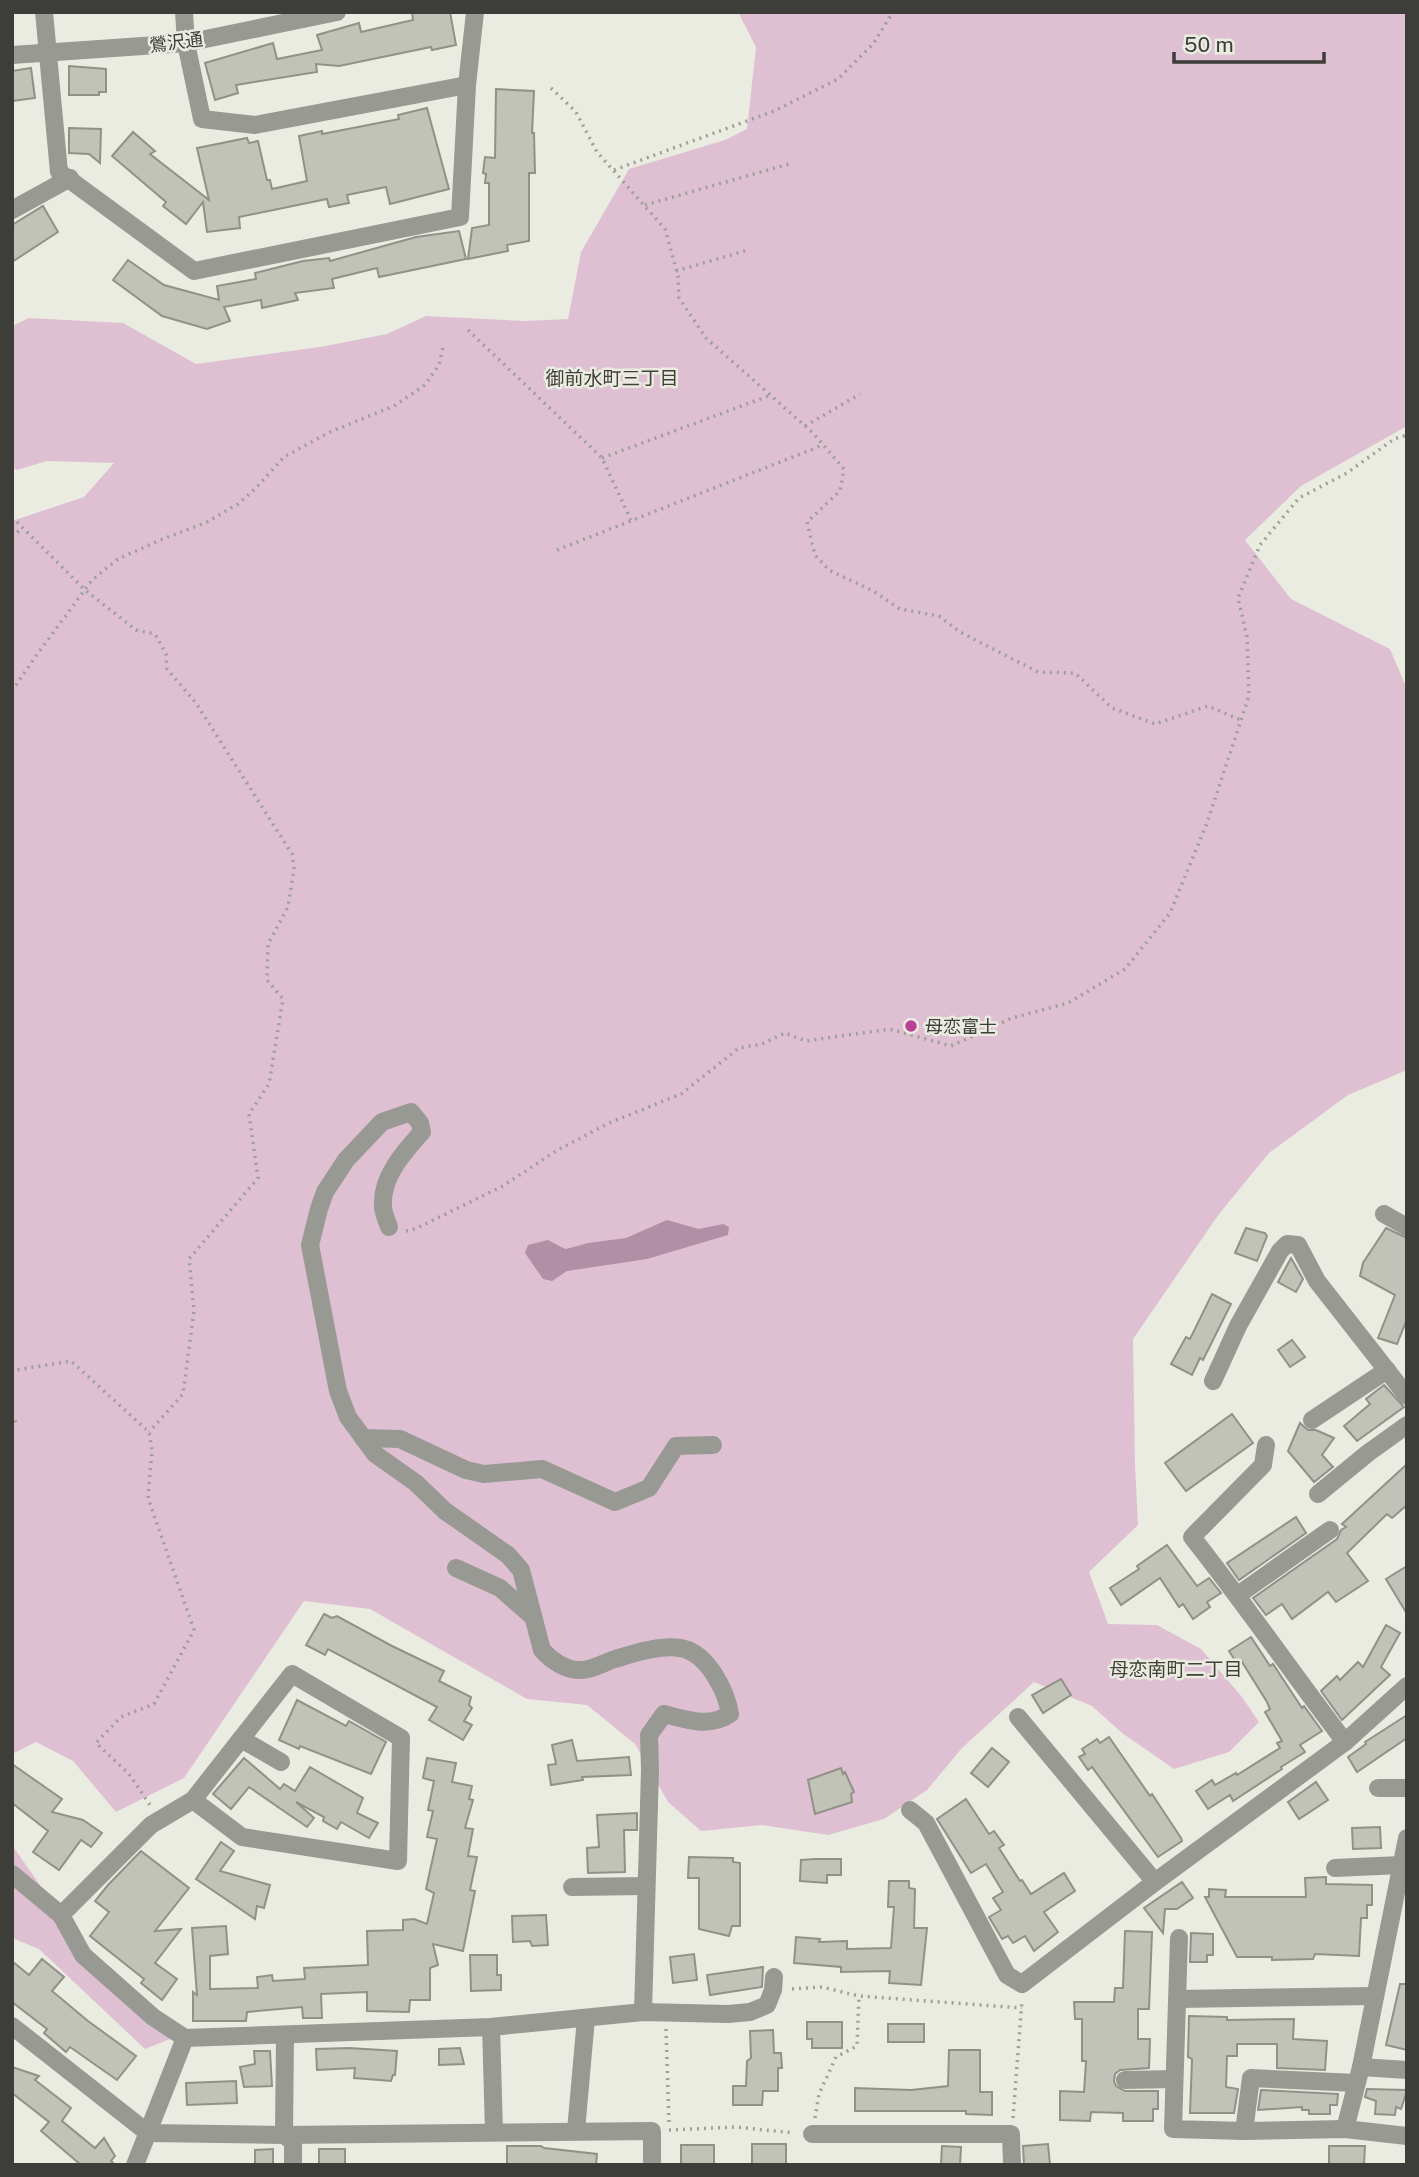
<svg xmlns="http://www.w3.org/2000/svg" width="1419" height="2177" viewBox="0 0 1419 2177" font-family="'Public Sans','Noto Sans JP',sans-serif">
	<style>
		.green { fill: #dec0d2 }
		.water { fill: #b18fa4 }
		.building { fill: #c1c2b8; stroke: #919188; stroke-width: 2 }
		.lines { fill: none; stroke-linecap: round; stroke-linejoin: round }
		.path { stroke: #9e9f97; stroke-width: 3.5; stroke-dasharray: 2 5; stroke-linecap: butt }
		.minor { stroke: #999994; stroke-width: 18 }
		.poi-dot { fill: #ba4195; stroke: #ebece1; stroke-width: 2.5 }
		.labels { text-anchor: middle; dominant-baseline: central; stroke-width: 5; stroke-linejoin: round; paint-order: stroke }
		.street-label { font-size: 18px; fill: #3d3d39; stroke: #ebece1 }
		.poi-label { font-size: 18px; fill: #3d3d39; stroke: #ebece1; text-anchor: start }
		.neighbourhood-label { font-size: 19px; fill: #414139; stroke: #ebece1 }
	</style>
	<rect width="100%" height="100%" fill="#ebece1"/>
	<g class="green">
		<path d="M738,12H1407V426L1301,486L1245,540L1291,599L1390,649L1407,689V1070L1348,1095L1269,1153L1219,1214L1133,1339L1135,1465L1138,1525L1089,1572L1108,1624L1157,1625L1201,1649L1242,1697L1259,1722L1229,1752L1174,1769L1122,1733L1092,1706L1034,1682L962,1748L927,1790L884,1819L828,1835L762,1825L701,1831L668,1802L635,1744L587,1705L527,1699L370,1609L304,1601L184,1778L116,1812L73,1761L36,1742L12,1754V521L84,497L114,463L47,461L17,470L12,467V326L29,318L123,323L196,364L320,347L387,334L426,316L525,321L568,319L581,252L629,169L725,140L747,129L756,47Z"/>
		<path d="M12,1845L42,1888L130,2000L170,2039L145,2049L39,1949L12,1938Z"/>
	</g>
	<path class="water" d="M667,1220L699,1229L723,1224L729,1227L728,1235L647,1259L567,1271L552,1281L543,1279L525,1253L528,1245L548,1240L565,1249L570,1248L588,1243L626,1238Z"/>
	<g class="building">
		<path d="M412,12H450L456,45L432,50L431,47L339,66L316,64L317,72L236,85L238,93L215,100L205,63L273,43L277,59L322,50L317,35L359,23L361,32L413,20Z"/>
		<path d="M69,66L106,69V92H99V95H69Z"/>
		<path d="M31,68L35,98L12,101V71Z"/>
		<path d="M496,89L534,91L532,133H534L535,173H529V241L507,245L508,251L468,259L472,228L489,225V183H485L486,174L483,173L485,157L495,158Z"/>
		<path d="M427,108L449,189L390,204L386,187L347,195L349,203L329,207L327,199L239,217L240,228L207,232L203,202L186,224L163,206L166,202L112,156L133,132L155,151L150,154L209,200L197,148L247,138L249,143L258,141L267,180H270L272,189L307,181L299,136L322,131V134L399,119L398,115Z"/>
		<path d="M69,128L101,129L100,163L89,154L69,153Z"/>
		<path d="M43,206L58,232L12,262V225Z"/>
		<path d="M459,231L466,259L379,277L377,268L332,279L334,288L295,293L298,300L262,308L261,300L224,307L230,321L207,329L162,316L113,280L128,260L164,285L219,300L217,286L256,279L255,273L303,261L329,258L330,261L416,237Z"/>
		<path d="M1246,1228L1265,1233L1267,1236L1257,1261L1235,1253Z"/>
		<path d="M1386,1228L1407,1238V1319L1397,1344L1378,1338L1395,1295L1360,1276L1363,1263Z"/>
		<path d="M1291,1258L1303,1279L1296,1292L1278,1282Z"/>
		<path d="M1212,1294L1231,1304L1203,1360L1200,1358L1192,1375L1171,1364L1186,1337L1190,1339Z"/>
		<path d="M1292,1340L1305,1357L1290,1367L1278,1350Z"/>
		<path d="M1384,1385L1404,1407L1357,1441L1344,1426L1370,1404L1366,1399Z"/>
		<path d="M1232,1414L1253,1443L1186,1491L1165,1463Z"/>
		<path d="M1300,1423L1308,1430H1316L1334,1438L1322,1455L1333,1467L1314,1482L1288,1451Z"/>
		<path d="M1407,1464V1505L1392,1518L1387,1514L1347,1553L1368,1581L1336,1602L1328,1592L1292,1619L1282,1604L1266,1615L1253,1598L1337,1539L1341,1530L1346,1527L1342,1524Z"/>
		<path d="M1296,1517L1306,1533L1239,1580L1227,1563Z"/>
		<path d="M1167,1545L1197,1586L1209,1578L1221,1593L1207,1602L1210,1607L1193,1619L1183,1604L1179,1607L1160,1578L1121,1605L1110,1588L1139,1569L1137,1566Z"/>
		<path d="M1407,1566V1614L1386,1579Z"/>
		<path d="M324,1614L332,1618L337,1616L392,1646L444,1671L439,1681L471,1697L469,1705L472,1708L464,1721L472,1725L463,1740L429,1720L437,1707L328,1649L325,1655L306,1645Z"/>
		<path d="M1386,1625L1400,1633L1381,1667L1390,1675L1342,1720L1321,1691L1337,1676L1340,1680L1358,1662L1363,1667Z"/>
		<path d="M1251,1637L1270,1666L1273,1664L1302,1708L1304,1706L1322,1731L1300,1745L1305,1752L1281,1767L1282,1769L1233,1801L1230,1795L1208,1809L1196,1791L1212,1780L1215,1785L1236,1773L1237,1775L1280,1748L1277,1743L1282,1741L1265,1712L1270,1709L1267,1702L1242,1662L1238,1665L1229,1651Z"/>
		<path d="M1061,1679L1071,1695L1043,1713L1032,1695Z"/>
		<path d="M297,1700L346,1726L349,1721L386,1742L371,1774L300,1746L299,1749L279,1740Z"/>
		<path d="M1407,1715V1738L1357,1772L1348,1757L1366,1744L1365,1742Z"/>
		<path d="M1109,1737L1150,1796L1152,1794L1181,1838L1182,1841L1158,1857L1092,1767L1088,1770L1079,1757L1085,1754L1082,1749L1097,1739L1100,1743Z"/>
		<path d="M572,1740L577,1761L629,1757L631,1775L582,1777L583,1780L551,1785L548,1765L556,1764L552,1745Z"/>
		<path d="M992,1748L1009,1762L988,1787L971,1773Z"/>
		<path d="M244,1758L280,1789L284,1784L295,1791L310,1767L363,1798L357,1813L378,1823L369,1838L341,1822L337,1829L323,1821L324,1817L296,1802L314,1818L307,1827L249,1787L231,1809L213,1794Z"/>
		<path d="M427,1758L456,1763L452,1782L472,1786L469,1799L473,1800L465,1828L473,1829L468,1856L477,1857L470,1890L475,1891L463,1951L433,1944L438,1965L430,1968V2000H410L409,2012L367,2011V1992L321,1994L322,2018H303L302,2007L247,2012L246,2021H193V1992L197,1995L192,1928L226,1926L228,1954L210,1956V1989L258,1988L257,1977L272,1975L273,1981L305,1979L304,1968L368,1965L367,1931L403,1930V1920L414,1919L427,1924L434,1893L426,1889L437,1839L427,1837L433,1811L428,1810L434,1781L423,1778Z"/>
		<path d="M12,1764L62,1799L52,1812L83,1820L102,1833L91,1847L81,1840L59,1870L33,1852L48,1831L12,1803Z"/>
		<path d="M841,1768L843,1774L845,1772L854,1792L851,1794L852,1802L815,1814L808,1780Z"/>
		<path d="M1316,1782L1328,1800L1299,1819L1288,1802Z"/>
		<path d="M966,1799L989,1834L994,1831L1004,1845L999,1848L1020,1881L1022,1880L1031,1894L1064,1873L1075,1891L1044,1912L1058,1932L1034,1951L1025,1936L1013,1943L1008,1936L1002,1939L989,1917L1001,1910L993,1898L1003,1892L986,1864L971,1873L937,1819Z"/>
		<path d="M637,1813V1830H624L625,1872L588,1873L587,1848L599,1847L597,1815Z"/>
		<path d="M1380,1827L1381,1848L1353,1849L1352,1828Z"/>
		<path d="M221,1842L234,1851L220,1871L270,1885L264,1908L257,1906L255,1919L196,1879Z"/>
		<path d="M141,1851L189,1888L155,1931L181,1929L155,1963L177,1979L162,2000L141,1983L144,1979L90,1936L109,1912L95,1901L108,1885Z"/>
		<path d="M689,1857L733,1858V1862L740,1863V1926H732L729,1936L699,1929V1878H688Z"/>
		<path d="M815,1859H841V1875H827V1883L800,1881L801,1860Z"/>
		<path d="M1326,1877V1884L1372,1885V1905H1367V1918H1361L1359,1956L1315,1954L1313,1959L1272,1960V1957H1237L1205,1897H1209V1889L1226,1890L1225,1897H1306L1305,1878Z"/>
		<path d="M889,1881H909V1888L915,1889L914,1928H927L921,1985L889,1983L890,1971L841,1972V1967L794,1963L796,1937L820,1939L819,1942L847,1941V1949L891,1948L894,1907H888Z"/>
		<path d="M1182,1882L1193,1898L1177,1909H1165L1163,1933L1144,1908Z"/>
		<path d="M546,1915L548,1945L532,1946L530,1941L513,1942L512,1916Z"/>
		<path d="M1125,1931L1152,1932L1149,2009H1138V2039H1150L1149,2068L1120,2070L1115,2074L1114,2081L1116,2086L1125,2091H1158V2109H1153V2121H1123V2113L1091,2112L1090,2121L1060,2120V2091L1084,2092L1086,2061H1082V2019H1075L1074,2002H1114L1115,1988H1123Z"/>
		<path d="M1191,1933L1213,1934V1955H1207V1962H1190Z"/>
		<path d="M694,1954L697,1980L673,1983L670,1957Z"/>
		<path d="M470,1955H497V1975H501V1990L471,1991Z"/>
		<path d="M42,1959L64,1977L52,1991L88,2021L136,2056L117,2080L70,2047L66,2052L44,2033L47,2029L12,2002V1961L29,1975Z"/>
		<path d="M763,1967L762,1987L710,1995L707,1975Z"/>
		<path d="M1400,1984H1407V2050L1386,2045Z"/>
		<path d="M1189,2016L1227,2017V2020L1294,2019L1293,2039L1327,2041L1325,2070L1277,2068V2044H1237V2056H1227L1226,2087L1238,2089L1234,2113H1190L1192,2059L1188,2057Z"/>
		<path d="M807,2022H842V2048H812V2039H807Z"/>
		<rect x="888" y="2024" width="36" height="18"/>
		<path d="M773,2030L774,2053H781L782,2068H778V2091H763L762,2105H733V2086H746L747,2061L751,2058L750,2031Z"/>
		<path d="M349,2048L397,2051L395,2075H393L391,2081L354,2078L355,2068L317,2070L316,2049Z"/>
		<path d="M460,2048L464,2064L439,2065V2049Z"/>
		<path d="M949,2050H980V2092H992V2115L966,2114V2111H855V2088L911,2090L948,2086Z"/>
		<path d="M254,2051H270L272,2086L244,2087L240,2067L255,2064Z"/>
		<path d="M12,2067L39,2076L35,2080L71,2108L62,2121L95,2148L104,2138L115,2156L111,2161L115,2165H81L41,2131L49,2122L12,2093Z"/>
		<path d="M236,2081L237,2103L187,2105L186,2083Z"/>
		<path d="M1367,2089L1407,2090V2091L1401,2109L1396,2107L1395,2115L1375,2114L1376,2101L1365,2097Z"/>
		<path d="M1261,2090L1338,2094L1337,2105H1330V2114H1309V2110H1302V2107L1258,2110Z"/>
		<rect x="752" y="2144" width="34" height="21"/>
		<path d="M1048,2144L1050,2165H1024L1023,2146Z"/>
		<rect x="681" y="2145" width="33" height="20"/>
		<path d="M507,2146H541L544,2148L597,2154L596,2165H507Z"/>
		<path d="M942,2146L961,2147L960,2165H941Z"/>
		<path d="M1329,2146H1365L1364,2165H1329Z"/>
		<path d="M273,2149V2165H255V2150Z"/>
		<rect x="319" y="2149" width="26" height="16"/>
	</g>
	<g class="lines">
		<g class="path">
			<path d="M551,88L576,112L597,152L665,229L678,276L679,298L706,338L813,433L844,469L840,491L807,522L815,555L829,570L873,591L900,609L939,616L960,632L1038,672L1075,673L1112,708L1155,724L1208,706L1241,720"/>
			<path d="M614,170L774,111L838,79L873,44L893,12"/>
			<path d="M645,205L789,164"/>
			<path d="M676,271L748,250"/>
			<path d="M468,330L602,458L631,520"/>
			<path d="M805,426L860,394"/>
			<path d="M602,458L771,395"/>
			<path d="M12,517L85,590L136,630L155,634L166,654L167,669L196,703L292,854L294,869L288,907L268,944L267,980L283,999L269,1084L249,1114L258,1178L189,1259L194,1311L183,1394L149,1432"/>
			<path d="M12,537L21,529"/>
			<path d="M557,550L823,445"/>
			<path d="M12,691L36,656L92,580L118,559L158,541L207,522L238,504L255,489L284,457L330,432L394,406L425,385L439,365L443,347"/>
			<path d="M406,1231L415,1229L503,1186L556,1151L609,1123L681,1094L739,1048L762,1044L785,1033L806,1041L890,1029L951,1046L1012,1018L1068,1003L1125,969L1170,913L1207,823L1249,696L1247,637L1238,598L1260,545L1299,498L1347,473L1394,439L1407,435"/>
			<path d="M12,1374L17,1370L71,1361L149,1432L152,1450L148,1498L194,1630L154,1704L121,1717L96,1743L129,1774L150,1805"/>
			<path d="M12,1414L16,1423L12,1426"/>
			<path d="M792,1989L822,1987L859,1996L1022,2008"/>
			<path d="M666,2029L669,2123"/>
			<path d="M815,2118L819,2094L836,2057L857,2046L859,1996"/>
			<path d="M1013,2118L1022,2000"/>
			<path d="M669,2130L736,2127L794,2133"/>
		</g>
		<g class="minor">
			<path d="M44,12L59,172L194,271L460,217L467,85L475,12"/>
			<path d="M184,12L186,43L202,119L255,125L467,85"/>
			<path d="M12,55L186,43L337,12"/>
			<path d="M12,210L70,178"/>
			<path d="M1384,1214L1407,1227"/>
			<path d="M389,1227C387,1221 383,1213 383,1206C381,1177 404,1152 422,1132L420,1123L411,1112L382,1122L346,1160L325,1192L319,1209L310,1245L338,1391L348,1417L375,1454L416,1483L445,1511L508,1555L521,1570L542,1650C551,1660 565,1670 579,1670C590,1671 605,1662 615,1659C635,1653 660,1645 680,1648C707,1652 726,1690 730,1714C710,1728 686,1720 664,1714L649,1735L650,1770L643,2012"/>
			<path d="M1213,1381L1238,1326L1280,1251L1287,1244L1298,1245L1317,1281L1407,1396"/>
			<path d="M1312,1420L1387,1370"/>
			<path d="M363,1438L400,1439L466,1470L484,1474L542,1469L615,1502L649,1488L676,1446L713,1445"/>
			<path d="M1266,1445L1263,1465L1192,1537C1245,1604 1293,1674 1345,1742"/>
			<path d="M1318,1494L1368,1453L1407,1425"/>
			<path d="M456,1568L500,1588L533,1617"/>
			<path d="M1238,1595L1330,1530"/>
			<path d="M1018,1717L1155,1882"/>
			<path d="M241,1739L281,1762"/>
			<path d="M1378,1788H1407"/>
			<path d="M193,1800L242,1837L398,1861L401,1738L292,1674L193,1800L151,1825L61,1915L83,1955L153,2017L185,2038L491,2027L643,2012L728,2014L750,2012L767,2005L773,1990L774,1977"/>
			<path d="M910,1810L926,1823L1007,1975L1022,1984L1155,1882L1345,1742L1407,1686"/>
			<path d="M1335,1868L1400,1865"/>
			<path d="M12,1874L61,1915"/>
			<path d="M572,1887L646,1886"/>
			<path d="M1179,1938L1173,2129L1244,2131L1345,2129L1407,2136"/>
			<path d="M1178,1999L1374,1996"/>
			<path d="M12,2026L148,2133L284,2135L652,2131V2165"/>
			<path d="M491,2027L494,2132"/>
			<path d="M285,2035L284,2135L293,2142V2165"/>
			<path d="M1361,2067L1407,2070"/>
			<path d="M1125,2080L1174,2079"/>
			<path d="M1345,2129L1361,2067L1407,1838"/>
			<path d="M576,2131L586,2018"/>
			<path d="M1244,2131L1251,2078L1356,2083"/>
			<path d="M812,2134H1011L1012,2165"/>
			<path d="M135,2165L185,2038"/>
		</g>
	</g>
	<circle class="poi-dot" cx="911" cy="1026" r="7"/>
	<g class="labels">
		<g class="street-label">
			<text transform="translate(176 42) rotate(-7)">鶯沢通</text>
		</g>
		<g class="poi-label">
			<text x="925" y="1026">母恋富士</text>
		</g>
		<g class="neighbourhood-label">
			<text x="612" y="378">御前水町三丁目</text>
			<text x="1176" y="1669">母恋南町二丁目</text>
		</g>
	</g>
	<rect width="1419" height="2177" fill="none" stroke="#3d3d39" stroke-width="28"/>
	<path d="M1174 52v10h150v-10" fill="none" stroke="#3d3d39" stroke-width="3.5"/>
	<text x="1184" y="52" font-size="21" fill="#3d3d39" stroke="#ebece1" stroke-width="5" paint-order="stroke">50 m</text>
</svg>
